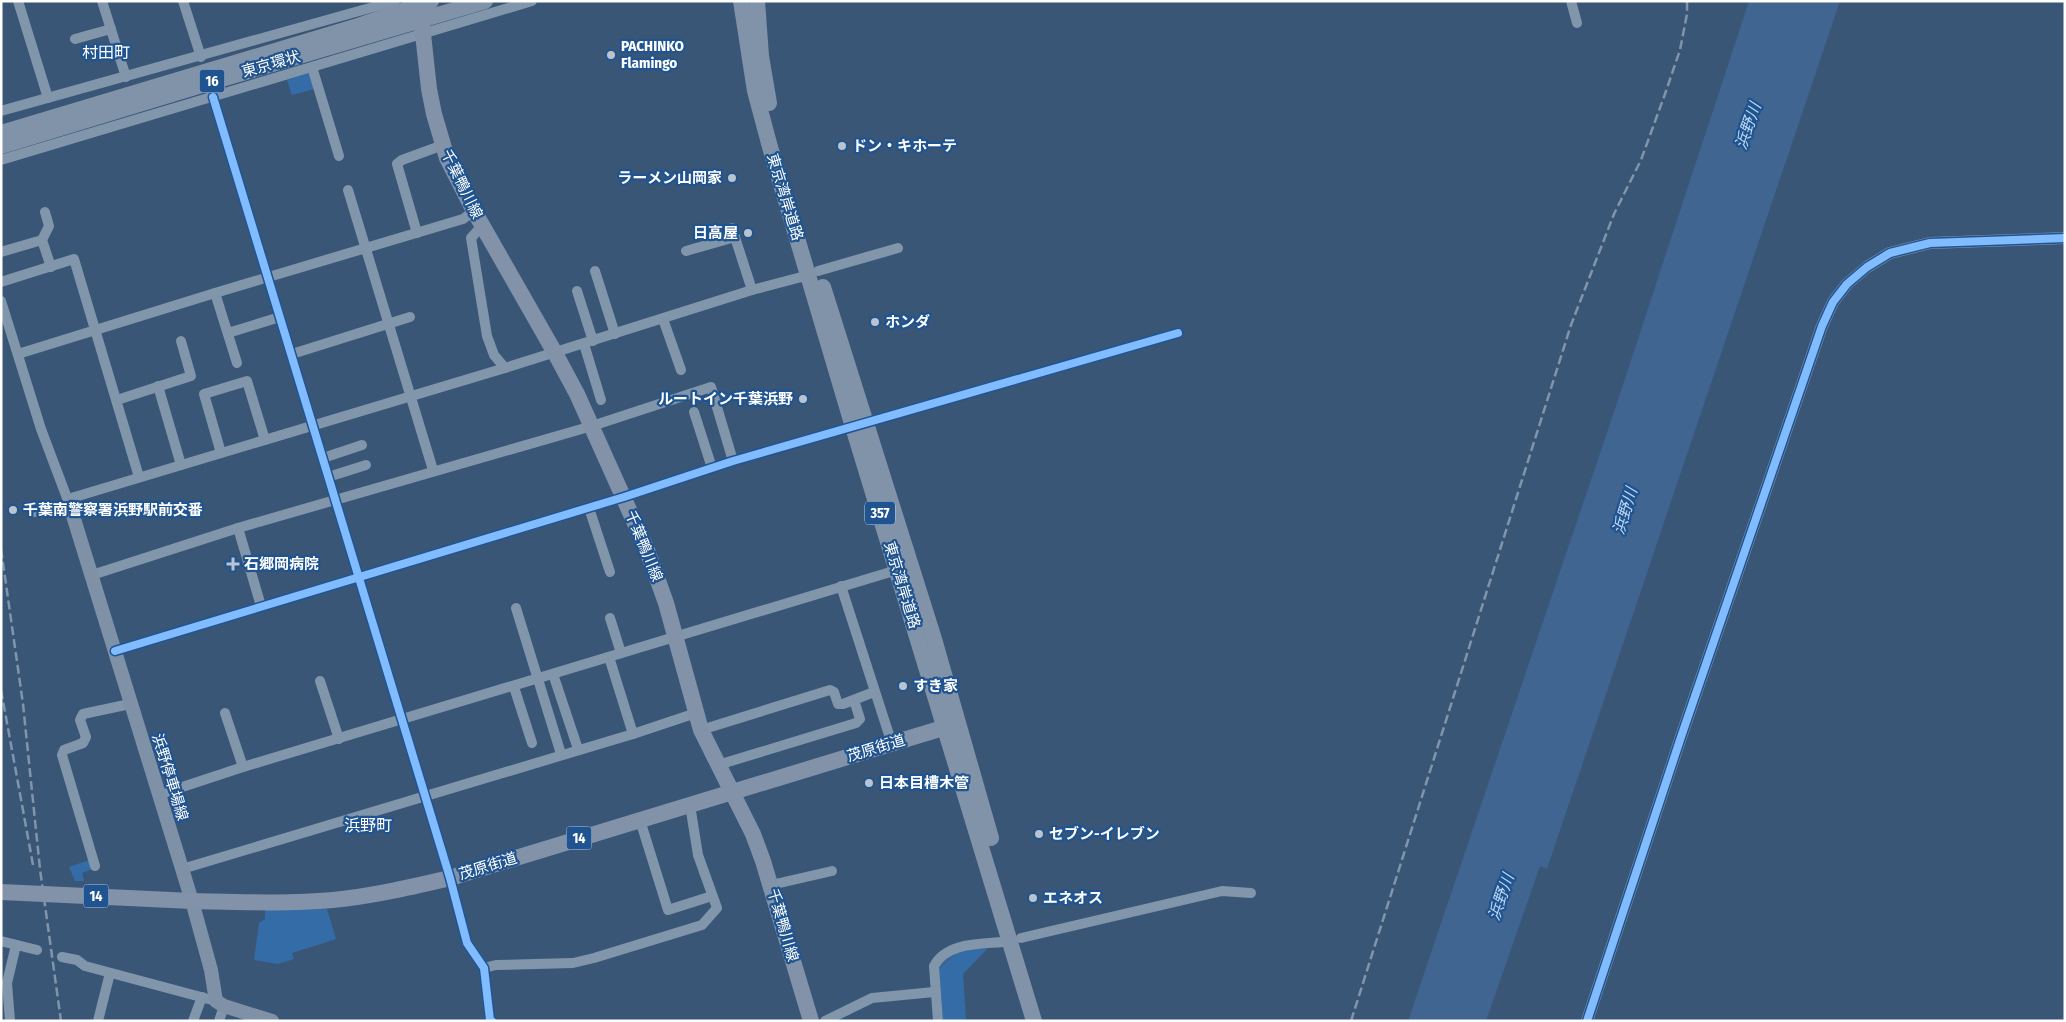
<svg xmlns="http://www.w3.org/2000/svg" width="2066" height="1022" viewBox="0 0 2066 1022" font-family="'Fira Sans Condensed','Noto Sans JP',sans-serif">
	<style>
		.green { fill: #346ca7 }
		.water { fill: #406590 }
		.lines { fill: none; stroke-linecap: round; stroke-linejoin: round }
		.stream { stroke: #406590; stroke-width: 2.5 }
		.minor { stroke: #8196aa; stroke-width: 10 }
		.tertiary { stroke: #8196aa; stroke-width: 12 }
		.secondary { stroke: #7e91a7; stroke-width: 14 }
		.primary { stroke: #8192a9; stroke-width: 16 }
		.trunk { stroke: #8193a9; stroke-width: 16 }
		.rail { stroke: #8194a9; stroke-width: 2.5; stroke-dasharray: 9 4; stroke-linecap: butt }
		.primary-bridge { stroke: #8192a9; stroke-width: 16 }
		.cycleway-casing { stroke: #205491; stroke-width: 11 }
		.cycleway { stroke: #80bcff; stroke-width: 8 }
		.poi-dot { fill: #bac4cf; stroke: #205491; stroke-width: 2 }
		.labels { text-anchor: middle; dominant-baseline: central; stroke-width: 4.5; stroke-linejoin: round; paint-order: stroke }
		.shield { fill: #205491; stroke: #bcccde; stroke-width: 1 }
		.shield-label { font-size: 14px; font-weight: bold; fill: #fff }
		.poi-label { font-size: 15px; font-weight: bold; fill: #fff; stroke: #205491; text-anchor: start }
		.street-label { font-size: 15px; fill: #fff; stroke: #205491 }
		.neighbourhood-label { font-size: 16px; fill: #fff; stroke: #205491 }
		.water-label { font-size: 16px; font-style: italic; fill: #bdd8f4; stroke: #205491 }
	</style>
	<rect width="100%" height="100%" fill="#3a5677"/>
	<g class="green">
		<path d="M310,73L314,89L292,95L287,80Z"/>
		<path d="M92,859L94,868L82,873L84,881H75L69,867Z"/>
		<path d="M327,909L336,939L292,953L294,959L278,964L254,960L259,923L265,919V910Z"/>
		<path d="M988,948L963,974L966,1021H943L939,969L957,952Z"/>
	</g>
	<path class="water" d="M1749,1H1840L1547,869L1540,866L1486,1021H1408L1616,406Z"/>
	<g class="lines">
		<path class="stream" d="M939,967L953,954"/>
		<g class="minor">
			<path d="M18,1L48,98"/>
			<path d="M102,1L126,77"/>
			<path d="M183,1L201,57"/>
			<path d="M1571,1L1577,23"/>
			<path d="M75,39L111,29"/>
			<path d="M312,67L339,156"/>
			<path d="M213,97L450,878L467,943L484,968L490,1020L492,1021"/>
			<path d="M1,111L395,1"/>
			<path d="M1,160L532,1"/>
			<path d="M348,190L433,470"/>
			<path d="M482,226L471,238L487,336L494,355L505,368"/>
			<path d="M732,228L752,290"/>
			<path d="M417,233L397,164L402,160L443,145"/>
			<path d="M42,240L51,267"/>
			<path d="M686,251L735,237"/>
			<path d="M1,252L42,240L49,226L45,212"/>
			<path d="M595,271L615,334"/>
			<path d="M818,271L898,248"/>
			<path d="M1,282L74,259L139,477"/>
			<path d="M577,291L593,341"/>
			<path d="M215,293L237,363"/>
			<path d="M1,301L41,429L70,506L33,512"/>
			<path d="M663,319L681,370"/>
			<path d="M228,333L280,317"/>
			<path d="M584,344L601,400"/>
			<path d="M18,354L215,293L463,219L474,211"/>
			<path d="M292,354L410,317"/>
			<path d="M158,386L181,465"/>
			<path d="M117,400L191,376L181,341"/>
			<path d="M694,412L712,468"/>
			<path d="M221,453L204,394L247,381L265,440"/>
			<path d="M323,458L362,445"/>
			<path d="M328,477L366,465"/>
			<path d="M68,499L505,368L752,290L809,275"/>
			<path d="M589,508L610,572"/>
			<path d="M238,528L261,606"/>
			<path d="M92,575L238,528L592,426L711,387L733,461"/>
			<path d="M841,586L892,744"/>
			<path d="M516,608L561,754"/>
			<path d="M610,618L621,653"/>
			<path d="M115,651L624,497L733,461L1178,333"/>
			<path d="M609,657L633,734"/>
			<path d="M553,674L578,749"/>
			<path d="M320,681L339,739"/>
			<path d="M514,687L532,743"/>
			<path d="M225,713L243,767"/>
			<path d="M701,730L830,690L834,692L838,704H843L874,692"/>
			<path d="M718,765L856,723L860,719L854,700"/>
			<path d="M158,795L243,767L897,570"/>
			<path d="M640,820L668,910L712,896"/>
			<path d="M95,866L62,755L64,750L83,743L86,737L80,720L83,714L130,704"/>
			<path d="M182,869L633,734L696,713"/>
			<path d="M771,885L832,871"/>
			<path d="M1021,938L1222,891L1251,893"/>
			<path d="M1,941L37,950"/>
			<path d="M62,957L77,960L85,966L216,1001"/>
			<path d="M484,968L496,965L573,963L594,958L702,925L717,908L698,855L690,805"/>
			<path d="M10,1021L7,983L16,945"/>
			<path d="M98,1021L110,973"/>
			<path d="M193,1021L202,997"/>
			<path d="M219,1021L224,1006"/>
			<path d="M825,1021L872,998L934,992"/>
			<path d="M938,1021L934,966C948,940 986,945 1011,941"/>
		</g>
		<path class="tertiary" d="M1587,1021L1681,737L1822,326L1833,302L1847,284L1867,267L1890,253L1930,243L2065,238"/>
		<path class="secondary" d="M70,506L192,901L211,970L216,1001L224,1006L272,1021"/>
		<g class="primary">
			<path d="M420,6L429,89L434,114L447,158L474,211L555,353L577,394L647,550L666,603L701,730L753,834L763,861L811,1021"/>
			<path d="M192,901C239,902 286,904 333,900C373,896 411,887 450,878L956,724"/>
		</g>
		<g class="trunk">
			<path d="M741,1L755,91L770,147L853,427L1034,1021"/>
			<path d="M757,1L761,56L769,103"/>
			<path d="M1,133L355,27L431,1"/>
			<path d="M1,146L208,83L485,1"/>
			<path d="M823,287L934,639L991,838"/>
		</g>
		<g class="rail">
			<path d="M1,549L23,704L40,869L61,1021"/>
			<path d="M1,690L33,865"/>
			<path d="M1351,1021L1571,325L1614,214L1641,160L1665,94L1680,50L1687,14V1"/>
		</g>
		<path class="primary-bridge" d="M1,892L192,901"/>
		<g class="cycleway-casing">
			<g id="cycleway">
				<path d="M213,97L450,878L467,943L484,968L490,1020L492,1021"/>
				<path d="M115,651L624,497L733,461L1178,333"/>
				<path d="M1587,1021L1681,737L1822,326L1833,302L1847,284L1867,267L1890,253L1930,243L2065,238"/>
			</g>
		</g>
		<use href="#cycleway" class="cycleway"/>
	</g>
	<g class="poi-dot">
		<circle cx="611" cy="55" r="5"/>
		<circle cx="842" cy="146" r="5"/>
		<circle cx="732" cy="178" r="5"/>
		<circle cx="748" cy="233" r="5"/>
		<circle cx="875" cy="322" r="5"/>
		<circle cx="803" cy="399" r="5"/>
		<circle cx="13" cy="510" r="5"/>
		<path d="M230.5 556.5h5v5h5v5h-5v5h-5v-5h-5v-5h5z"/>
		<circle cx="903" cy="686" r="5"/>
		<circle cx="869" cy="783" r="5"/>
		<circle cx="1039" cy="834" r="5"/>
		<circle cx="1033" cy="898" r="5"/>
	</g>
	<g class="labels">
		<g class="shield">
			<rect x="199.5" y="69.5" width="25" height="23" rx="4"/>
			<rect x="865" y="501.5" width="30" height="23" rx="4"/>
			<rect x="566.5" y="826.5" width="25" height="23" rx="4"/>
			<rect x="83.5" y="884.5" width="25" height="23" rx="4"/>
		</g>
		<g class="shield-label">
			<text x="212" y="81">16</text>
			<text x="880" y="513">357</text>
			<text x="579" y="838">14</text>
			<text x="96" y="896">14</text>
		</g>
		<g class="poi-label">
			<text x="621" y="46">PACHINKO<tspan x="621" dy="17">Flamingo</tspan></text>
			<text x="852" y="146">ドン・キホーテ</text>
			<text x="722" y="178" text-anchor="end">ラーメン山岡家</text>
			<text x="738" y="233" text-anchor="end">日高屋</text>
			<text x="885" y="322">ホンダ</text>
			<text x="793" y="399" text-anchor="end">ルートイン千葉浜野</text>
			<text x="23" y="510">千葉南警察署浜野駅前交番</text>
			<text x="244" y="564">石郷岡病院</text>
			<text x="913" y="686">すき家</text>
			<text x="879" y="783">日本目槽木管</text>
			<text x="1049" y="834">セブン-イレブン</text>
			<text x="1043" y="898">エネオス</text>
		</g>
		<g class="street-label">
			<text transform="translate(271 64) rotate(-16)">東京環状</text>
			<text transform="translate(462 184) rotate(64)">千葉鴨川線</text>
			<text transform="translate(785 197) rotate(73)">東京湾岸道路</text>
			<text transform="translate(644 546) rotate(68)">千葉鴨川線</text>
			<text transform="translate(902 585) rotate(73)">東京湾岸道路</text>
			<text transform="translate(876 748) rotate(-17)">茂原街道</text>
			<text transform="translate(170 777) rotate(73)">浜野停車場線</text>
			<text transform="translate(488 866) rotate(-17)">茂原街道</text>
			<text transform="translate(783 925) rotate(74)">千葉鴨川線</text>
		</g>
		<g class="neighbourhood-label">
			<text x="106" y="52">村田町</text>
			<text x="368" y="825">浜野町</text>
		</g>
		<g class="water-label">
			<text transform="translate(1748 126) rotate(-71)">浜野川</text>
			<text transform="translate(1625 511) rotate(-73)">浜野川</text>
			<text transform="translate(1501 897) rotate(-71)">浜野川</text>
		</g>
	</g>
	<rect width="2066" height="1022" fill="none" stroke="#ffffff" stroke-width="5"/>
</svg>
